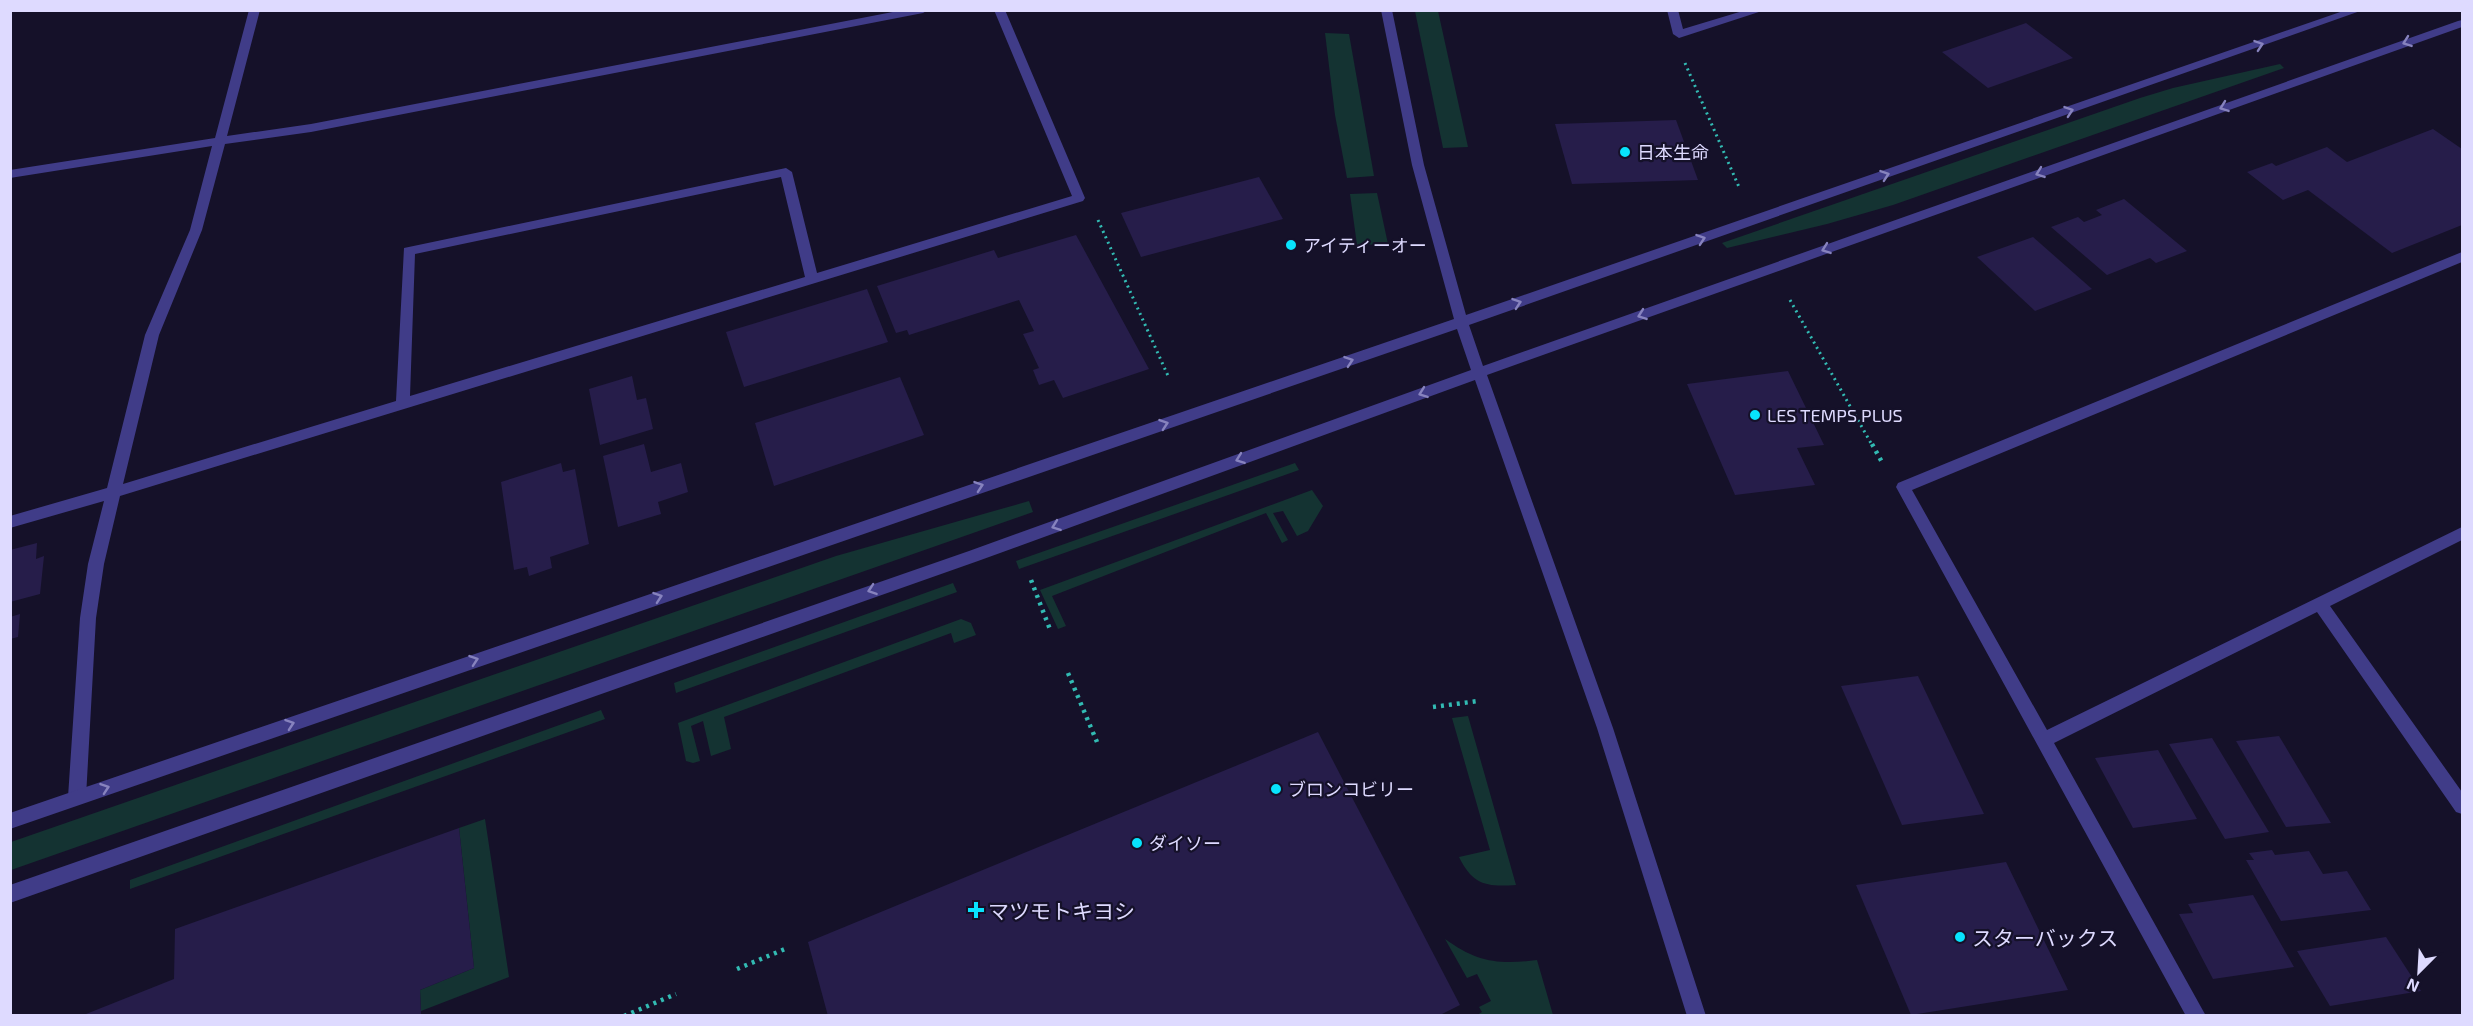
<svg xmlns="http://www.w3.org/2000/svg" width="2473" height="1026" viewBox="0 0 2473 1026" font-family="'Exo 2','Noto Sans JP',sans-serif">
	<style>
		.green { fill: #143332 }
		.building { fill: #261d4a }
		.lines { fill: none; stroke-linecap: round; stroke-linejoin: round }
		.path-far1 { stroke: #32bbb3; stroke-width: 3; stroke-dasharray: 2 4; stroke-linecap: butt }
		.path { stroke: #32bbb3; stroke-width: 4.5; stroke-dasharray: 3 5; stroke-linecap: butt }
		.minor { fill: #403c88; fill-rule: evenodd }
		.tertiary { fill: #403c88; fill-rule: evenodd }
		.oneway { stroke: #8783be }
		.poi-dot { fill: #08e3fc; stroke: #151129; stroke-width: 2 }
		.labels { text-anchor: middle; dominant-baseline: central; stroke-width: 4.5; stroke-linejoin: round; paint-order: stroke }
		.poi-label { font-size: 18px; fill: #dedaff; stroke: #151129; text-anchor: start }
		.near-poi-label { font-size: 21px; fill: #dedaff; stroke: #151129; text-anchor: start }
	</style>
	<rect width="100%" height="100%" fill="#151129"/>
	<g class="green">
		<path d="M1415,11H1438L1468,147L1443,148Z"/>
		<path d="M1325,33L1349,34L1374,176L1347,178L1335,115Z"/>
		<path d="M2280,64L2284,68L1893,205L1827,224L1727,248L1722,243L2140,98L2173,88Z"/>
		<path d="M1377,193L1388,244L1357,245L1350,194Z"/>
		<path d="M1295,463L1299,470L1019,569L1016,561Z"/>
		<path d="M1312,490L1323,506L1308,531L1297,536L1283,511L1273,513L1288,540L1282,543L1266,513L1052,596L1066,626L1058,629L1040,590Z"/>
		<path d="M1029,501L1033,512L11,870V842L836,556Z"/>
		<path d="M953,583L957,592L676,693L674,683Z"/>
		<path d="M961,619L971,623L976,635L954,643L951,633L724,717L731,749L711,756L703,721L691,726L700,761L693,763L686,761L678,723Z"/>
		<path d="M601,710L605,719L130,889V880Z"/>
		<path d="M1468,716L1516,885C1486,887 1473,885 1459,857L1490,850L1452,718Z"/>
		<path d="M485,819L509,977L421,1011L420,990L474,968L459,828Z"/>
		<path d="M1445,939C1477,962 1498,965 1537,960L1553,1015H1477L1482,1012L1479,1007L1491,1001L1477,974L1467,978Z"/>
	</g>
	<g class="building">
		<path d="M2026,23L2073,58L1988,88L1942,52Z"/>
		<path d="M1676,120L1698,180L1572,184L1555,124Z"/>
		<path d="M2433,129L2462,149V225L2392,253L2308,190L2283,200L2247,172L2272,163L2276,166L2327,147L2347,162Z"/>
		<path d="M1259,177L1283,219L1141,257L1121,213Z"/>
		<path d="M2124,199L2187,251L2156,263L2150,258L2107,275L2051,227L2078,217L2084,222L2102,215L2096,210Z"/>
		<path d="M1076,235L1149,369L1063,398L1054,380L1039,385L1033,370L1039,368L1023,334L1034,331L1019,300L909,335L907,330L896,333L877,286L994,250L998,258Z"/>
		<path d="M2033,237L2092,289L2035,311L1977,257Z"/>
		<path d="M867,289L888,342L744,387L726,332Z"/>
		<path d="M1788,371L1824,445L1797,448L1815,485L1735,495L1687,384Z"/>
		<path d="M632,376L637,400L646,398L653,429L600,445L589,389Z"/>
		<path d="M900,377L924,435L774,486L755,423Z"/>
		<path d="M644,444L651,472L681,463L688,492L658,502L661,514L618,527L603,456Z"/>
		<path d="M561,463L563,472L575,469L589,544L550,557L552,568L529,576L527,567L514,570L501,482Z"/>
		<path d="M37,543L36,559L44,556L40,594L10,602V550Z"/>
		<path d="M20,614L18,637L10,639V617Z"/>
		<path d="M1918,676L1984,814L1902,825L1841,686Z"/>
		<path d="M1318,732L1460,1005L1438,1016H828L808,942Z"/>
		<path d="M2279,736L2331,823L2286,827L2236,741Z"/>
		<path d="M2212,738L2269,832L2225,839L2169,744Z"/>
		<path d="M2158,750L2197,819L2133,828L2095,758Z"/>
		<path d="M459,828L474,968L420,990L421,1016H81L174,979L175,929Z"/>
		<path d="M2272,850L2275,855L2309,851L2323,874L2347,871L2371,910L2281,921L2246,860H2254L2249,853Z"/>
		<path d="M2006,862L2068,990L1911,1015L1856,885Z"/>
		<path d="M2253,895L2294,967L2213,979L2179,914L2193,913L2188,904Z"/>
		<path d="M2386,937L2421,991L2330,1006L2297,951Z"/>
	</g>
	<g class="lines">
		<g class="path-far1">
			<path d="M1685,63L1739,187"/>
			<path d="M1098,220L1169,378"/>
			<path d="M1790,300L1872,445"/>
		</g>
		<g class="path">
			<path d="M1872,444L1883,464"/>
			<path d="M1031,580L1051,632"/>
			<path d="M1068,673L1097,742"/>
			<path d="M1433,707L1478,701"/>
			<path d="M737,969L785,949"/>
			<path d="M624,1016L676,994"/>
		</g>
		<g class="minor">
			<path d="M249,10H260L227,136L311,124L903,10H928L923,13L311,132L225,144L202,230L159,335L123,484L396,401L404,248L786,168L792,172L817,273L1072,196L994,10H1005L1085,198L1083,201L120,496L104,564L96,618L86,797L83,803L77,805L71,803L68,797L80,618L88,564L104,501L10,528V516L107,488L145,335L190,230L212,146L10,178V170L215,138ZM781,177L805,277L410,396L415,254Z"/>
			<path d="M1667,10H1678L1683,29L1746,10H1765L1679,38L1673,34Z"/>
			<path d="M2462,252V262L1912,490L2047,730L2462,527V540L2330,606L2462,792V814L2456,812L2317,612L2054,743L2206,1016H2186L1896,487L1898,483Z"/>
		</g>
		<path class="tertiary" d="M1381,10H1392L1424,165L1466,315L2346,10H2363L1469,325L1483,366L2458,21L2462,20V27L1487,375L1613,728L1706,1016H1687L1597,728L1475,380L978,561L10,903V885L969,551L1471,370L1457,329L10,829V813L1454,319L1412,165Z"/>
	</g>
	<defs><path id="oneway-chevron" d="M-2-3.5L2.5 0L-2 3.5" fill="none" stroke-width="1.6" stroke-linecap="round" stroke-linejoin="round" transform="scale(1.5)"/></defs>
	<g class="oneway">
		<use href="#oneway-chevron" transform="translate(2407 42) rotate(160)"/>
		<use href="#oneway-chevron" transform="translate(2259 45) rotate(-19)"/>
		<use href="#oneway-chevron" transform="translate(2224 107) rotate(160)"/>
		<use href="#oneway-chevron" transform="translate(2069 111) rotate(-19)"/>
		<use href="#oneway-chevron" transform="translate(2040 173) rotate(160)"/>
		<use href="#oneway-chevron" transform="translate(1885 175) rotate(-19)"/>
		<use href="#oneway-chevron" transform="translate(1701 239) rotate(-19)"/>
		<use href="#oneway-chevron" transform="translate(1826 249) rotate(160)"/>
		<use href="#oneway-chevron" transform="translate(1517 303) rotate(-19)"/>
		<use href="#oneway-chevron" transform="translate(1642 315) rotate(160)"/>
		<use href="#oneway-chevron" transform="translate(1349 361) rotate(-19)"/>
		<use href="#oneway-chevron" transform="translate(1423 393) rotate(160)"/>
		<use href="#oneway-chevron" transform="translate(1164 424) rotate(-19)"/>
		<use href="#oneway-chevron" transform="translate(1240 459) rotate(160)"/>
		<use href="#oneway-chevron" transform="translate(979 486) rotate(-19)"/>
		<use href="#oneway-chevron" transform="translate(1056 526) rotate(160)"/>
		<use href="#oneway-chevron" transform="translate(872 590) rotate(161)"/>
		<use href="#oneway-chevron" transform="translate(658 597) rotate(-19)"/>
		<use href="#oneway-chevron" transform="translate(474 660) rotate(-19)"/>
		<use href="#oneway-chevron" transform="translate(290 724) rotate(-19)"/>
		<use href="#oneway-chevron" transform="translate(105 788) rotate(-19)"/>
	</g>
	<g class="poi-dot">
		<circle cx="1625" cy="152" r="6"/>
		<circle cx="1291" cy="245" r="6"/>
		<circle cx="1755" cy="415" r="6"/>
		<circle cx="1276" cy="789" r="6"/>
		<circle cx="1137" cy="843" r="6"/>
		<path d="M973 901h6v6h6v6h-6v6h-6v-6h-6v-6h6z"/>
		<circle cx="1960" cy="937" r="6"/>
	</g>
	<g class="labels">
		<g class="poi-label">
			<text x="1637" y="152">日本生命</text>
			<text x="1303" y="245">アイティーオー</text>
			<text x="1767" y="415">LES TEMPS PLUS</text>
			<text x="1288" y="789">ブロンコビリー</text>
			<text x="1149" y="843">ダイソー</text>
		</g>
		<g class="near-poi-label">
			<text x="988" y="910">マツモトキヨシ</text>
			<text x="1972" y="937">スターバックス</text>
		</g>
	</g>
	<rect width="2473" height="1026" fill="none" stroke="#dedaff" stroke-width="24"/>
	<g transform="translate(2419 972) rotate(204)" stroke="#151129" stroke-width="4.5" paint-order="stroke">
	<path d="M0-4.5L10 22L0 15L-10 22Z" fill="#dedaff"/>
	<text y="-9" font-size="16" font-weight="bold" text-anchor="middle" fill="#dedaff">N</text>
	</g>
</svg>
